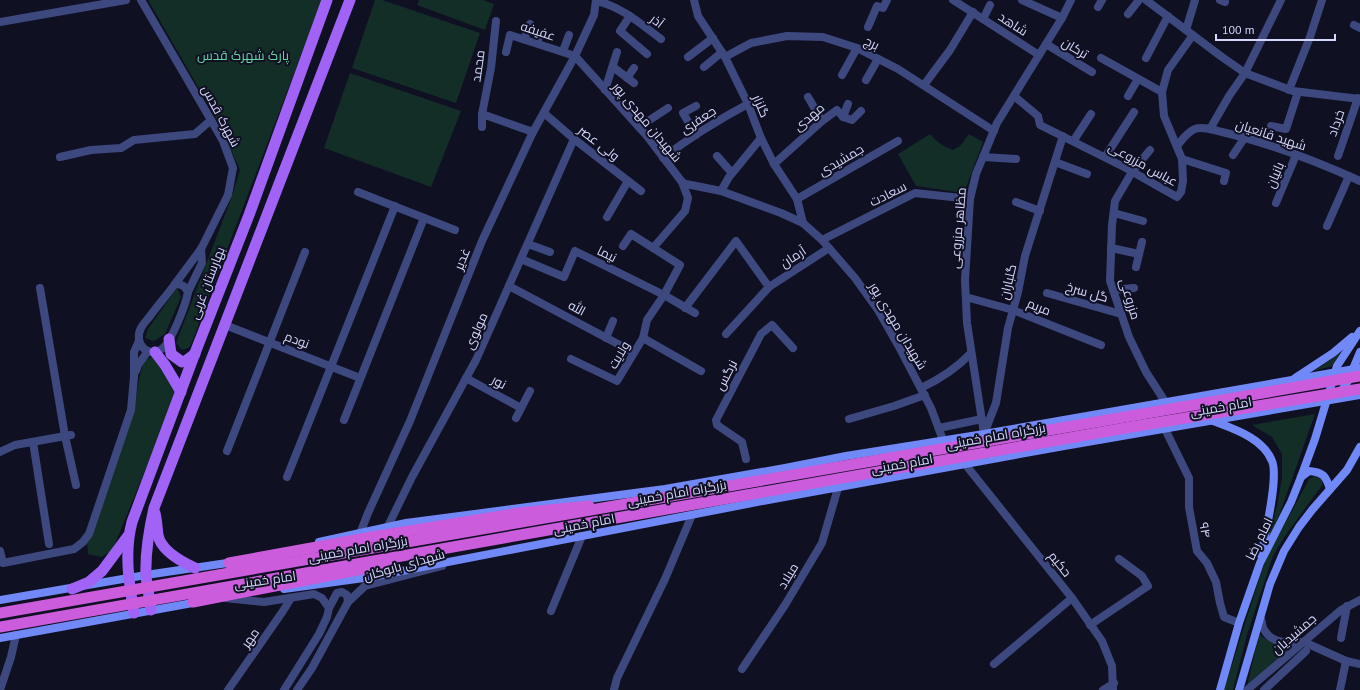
<svg xmlns="http://www.w3.org/2000/svg" width="1360" height="690" viewBox="0 0 1360 690" font-family="'PT Sans',Cairo,sans-serif">
	<style>
		.green { fill: #132d27 }
		.lines { fill: none; stroke-linecap: round; stroke-linejoin: round }
		.minor { stroke: #3d487f; stroke-width: 8 }
		.tertiary { stroke: #3d487f; stroke-width: 8 }
		.secondary { stroke: #7188f7; stroke-width: 8 }
		.primary { stroke: #a162f6; stroke-width: 11 }
		.trunk { stroke: #cb5cdc; stroke-width: 11 }
		.trunk-bridge { stroke: #cb5cdc; stroke-width: 11 }
		.labels { text-anchor: middle; dominant-baseline: central; stroke-width: 4; stroke-linejoin: round; paint-order: stroke }
		.street-label { font-size: 13px; fill: #d4d8fc; stroke: #101023 }
		.park-label { font-size: 13px; fill: #64d8a4; stroke: #101023 }
	</style>
	<rect width="100%" height="100%" fill="#101023"/>
	<g class="green">
		<path d="M148,0H322L190,347L182,350L176,343L231,199L240,170L217,120Z"/>
		<path d="M375,0H382L480,33L456,103L352,68Z"/>
		<path d="M419,0H483L494,4L485,30L417,5Z"/>
		<path d="M350,73L461,111L431,187L324,148Z"/>
		<path d="M930,134C937,142 942,146 953,150L960,146L969,134L983,142L964,193L916,186L898,154Z"/>
		<path d="M177,288L181,297L165,334L154,341L145,338L148,329Z"/>
		<path d="M1342,350L1332,366L1314,371L1332,359Z"/>
		<path d="M153,356L177,393L112,551L101,557L88,554L87,542L134,411L139,379L144,361Z"/>
		<path d="M1315,414L1280,513L1266,545L1277,506L1282,478V454L1272,437L1252,425Z"/>
		<path d="M1315,476L1321,479L1323,484L1285,536L1273,556L1247,635L1233,690H1224L1260,576L1267,557L1309,479Z"/>
		<path d="M1259,634C1269,643 1279,647 1292,646L1247,686Z"/>
	</g>
	<g class="lines">
		<g class="minor">
			<path d="M953,0L1039,55"/>
			<path d="M1022,0L1062,18"/>
			<path d="M1220,0L1225,2"/>
			<path d="M597,1C622,7 641,24 661,39"/>
			<path d="M1098,7L1102,0"/>
			<path d="M1128,14L1139,0"/>
			<path d="M630,16L620,31L647,54"/>
			<path d="M983,19L990,5"/>
			<path d="M1354,25L1360,28"/>
			<path d="M868,27L877,6L883,8L887,0"/>
			<path d="M1186,30L1195,0"/>
			<path d="M524,39L530,24"/>
			<path d="M537,43L540,33"/>
			<path d="M1046,44L1092,72"/>
			<path d="M563,51L569,35"/>
			<path d="M506,52L510,35L575,56"/>
			<path d="M688,57L713,38"/>
			<path d="M725,57L751,43L787,36L823,37L857,48L898,69L994,131"/>
			<path d="M1101,58L1162,92"/>
			<path d="M1146,58L1168,16"/>
			<path d="M613,67L634,83"/>
			<path d="M704,67L722,52"/>
			<path d="M842,75L857,48"/>
			<path d="M627,78L634,68"/>
			<path d="M866,80L878,59"/>
			<path d="M924,85L950,50L973,12"/>
			<path d="M605,90L617,52"/>
			<path d="M1289,90L1310,37L1322,0"/>
			<path d="M1014,96L1038,116L1040,125L1124,167L1177,197L1181,192L1183,181L1182,159L1164,116L1162,92L1168,70L1193,35"/>
			<path d="M1128,96L1138,79"/>
			<path d="M808,97L822,121"/>
			<path d="M696,106L683,113L696,135"/>
			<path d="M544,113L574,139L641,191"/>
			<path d="M482,114L533,132"/>
			<path d="M843,117L848,104"/>
			<path d="M1271,126L1286,129L1298,92"/>
			<path d="M482,127V114L491,68L496,21"/>
			<path d="M639,127L668,108"/>
			<path d="M1210,129L1229,96L1245,73L1281,0"/>
			<path d="M1074,140L1091,114"/>
			<path d="M1177,146C1182,140 1187,132 1195,129C1202,126 1214,130 1222,132C1269,143 1316,161 1360,181"/>
			<path d="M1150,150L1132,172L1115,201L1112,225L1110,281L1129,337L1146,372L1166,403"/>
			<path d="M1233,155L1245,137"/>
			<path d="M717,156L732,173"/>
			<path d="M1338,156L1358,98"/>
			<path d="M60,157L91,150L121,148L134,140L195,134L211,120"/>
			<path d="M983,157L1016,159"/>
			<path d="M1105,157L1134,112"/>
			<path d="M663,158C689,138 718,120 748,104"/>
			<path d="M1182,159L1226,173L1224,181"/>
			<path d="M1055,162L1087,174"/>
			<path d="M774,164L822,121L837,110L843,117L852,120L861,111"/>
			<path d="M721,191L729,177L761,138"/>
			<path d="M358,192L455,230"/>
			<path d="M797,199L898,141"/>
			<path d="M1016,202L1040,211"/>
			<path d="M1276,203L1296,155"/>
			<path d="M1114,213L1143,221"/>
			<path d="M607,217L628,181"/>
			<path d="M1327,226L1349,176"/>
			<path d="M822,240L915,193L970,199"/>
			<path d="M528,244L550,252"/>
			<path d="M653,248L685,211L688,198L682,182"/>
			<path d="M1111,248L1139,254"/>
			<path d="M521,259L564,277L575,251L664,295L695,313"/>
			<path d="M1136,267L1142,242"/>
			<path d="M509,286L633,352"/>
			<path d="M40,288L65,436L76,485"/>
			<path d="M1113,290L1134,288"/>
			<path d="M1047,293L1121,314"/>
			<path d="M966,297L1013,310L1101,345"/>
			<path d="M685,308L736,241L769,287"/>
			<path d="M225,325L360,378"/>
			<path d="M726,334L769,287L829,248"/>
			<path d="M606,338L613,321"/>
			<path d="M643,338L701,371"/>
			<path d="M571,359L617,381L643,338L647,320L664,295L680,265L631,234L623,246"/>
			<path d="M466,378L521,408"/>
			<path d="M921,388C940,379 956,369 971,353"/>
			<path d="M516,418L530,391"/>
			<path d="M849,419L894,406L925,395"/>
			<path d="M344,420L424,218"/>
			<path d="M939,428L982,419"/>
			<path d="M1165,429L1189,478V507L1197,551L1207,563L1216,582L1220,603L1224,617L1239,623"/>
			<path d="M984,434L996,403L1008,328L1018,292L1025,256L1063,136"/>
			<path d="M33,442L49,544"/>
			<path d="M227,451L305,252"/>
			<path d="M0,452L15,445L71,435"/>
			<path d="M746,459L742,442L717,425L716,420L761,334L772,325L793,348"/>
			<path d="M965,464L1072,598L1102,641L1112,666L1113,690"/>
			<path d="M287,477L395,206"/>
			<path d="M388,526L412,477L476,360L574,139"/>
			<path d="M0,551L3,563L74,549L83,542L89,534L131,410L134,377"/>
			<path d="M551,611L582,536"/>
			<path d="M1090,625L1148,586L1142,576L1119,559"/>
			<path d="M1341,638L1347,606"/>
			<path d="M1304,642L1346,661L1360,664"/>
			<path d="M994,664L1072,598"/>
			<path d="M742,669L785,605L822,543L838,488"/>
			<path d="M0,690L11,657L16,635"/>
			<path d="M228,690L283,611L291,598"/>
			<path d="M614,690L617,678L665,579L692,515"/>
			<path d="M1103,690L1114,683"/>
			<path d="M1264,690L1306,651"/>
			<path d="M1340,690L1346,661"/>
		</g>
		<g class="tertiary">
			<path d="M141,0L211,120L223,141L233,168L228,195L201,249L175,284"/>
			<path d="M694,0L698,16L725,57L748,104L761,138L774,164L797,199L803,223"/>
			<path d="M1146,0L1222,57L1245,73L1293,91L1360,99"/>
			<path d="M0,22L126,0"/>
			<path d="M575,56L647,136L682,182L686,184L721,191L781,213L803,223L822,240L855,278L878,310L898,345L931,408L943,440"/>
			<path d="M175,284C182,284 185,286 188,292C186,304 172,340 163,348C148,360 133,343 141,328C143,324 147,320 150,316C158,305 167,295 175,284Z"/>
			<path d="M188,292L202,263L201,249"/>
			<path d="M136,371L138,365L148,351"/>
			<path d="M134,377V352L139,341"/>
			<path d="M984,434L967,323L965,280L970,199L976,174L997,123L1062,18L1071,0"/>
			<path d="M361,531L368,513L410,421L482,241L533,132L575,56L594,15L596,0"/>
			<path d="M225,598L264,602L314,594L322,598L329,608L327,617L319,634L284,690"/>
			<path d="M329,608L337,593L342,592L347,595L348,602"/>
			<path d="M1261,619C1262,622 1262,628 1265,631C1273,645 1291,642 1304,642"/>
			<path d="M297,690L312,668L348,602L365,586L442,566"/>
			<path d="M1247,690L1341,610L1360,600"/>
		</g>
		<g class="secondary">
			<path d="M1295,378L1333,353L1352,337"/>
			<path d="M1339,394L1348,381L1360,352"/>
			<path d="M1213,421C1234,429 1263,438 1272,461C1279,477 1265,535 1261,555"/>
			<path d="M1301,477L1309,471C1323,472 1326,476 1330,489"/>
			<path d="M319,542L406,523L665,489L785,468L846,456L984,434L1360,368"/>
			<path d="M284,589L371,577L768,500L1064,446L1360,395"/>
			<path d="M0,600L146,575L234,562"/>
			<path d="M0,638L198,602"/>
			<path d="M1220,690L1239,623L1260,563L1291,502L1301,477L1315,439L1337,366L1360,331"/>
			<path d="M1239,690L1270,584L1284,551L1299,527L1312,510L1347,470L1360,447"/>
		</g>
		<g class="primary">
			<path d="M169,339L171,354L182,362L187,360L195,354"/>
			<path d="M155,352L165,365L181,392"/>
			<path d="M155,513C157,521 157,528 158,535C161,551 182,562 195,568"/>
			<path d="M72,589L89,582L102,571L128,536"/>
			<path d="M151,610C150,599 147,587 146,576C145,553 149,530 154,508L350,0"/>
			<path d="M134,613C129,583 124,552 132,522L195,353L249,215L327,0"/>
		</g>
		<g class="trunk">
			<path d="M229,563L372,537L519,513L589,506"/>
			<path d="M193,602L388,564"/>
		</g>
		<g class="trunk-bridge">
			<path d="M0,613L1360,376"/>
			<path d="M0,627L1131,427L1360,389"/>
		</g>
	</g>
	<g class="labels">
		<g class="street-label">
			<text transform="translate(657 21) rotate(37)">آذر</text>
			<text transform="translate(1013 24) rotate(33)">شاهد</text>
			<text transform="translate(538 31) rotate(18)">عفیفه</text>
			<text transform="translate(872 43) rotate(26)">برج</text>
			<text transform="translate(1075 48) rotate(31)">ترکان</text>
			<text transform="translate(478 66) rotate(-82)">محمد</text>
			<text transform="translate(761 106) rotate(67)">گلزار</text>
			<text transform="translate(221 116) rotate(62)">شهرک قدس</text>
			<text transform="translate(809 117) rotate(-40)">مهدی</text>
			<text transform="translate(698 120) rotate(-33)">جعفری</text>
			<text transform="translate(647 122) rotate(50)">شهیدان مهدی پور</text>
			<text transform="translate(1336 123) rotate(-71)">خرداد</text>
			<text transform="translate(1271 135) rotate(18)">شهید قانعیان</text>
			<text transform="translate(599 143) rotate(38)">ولی عصر</text>
			<text transform="translate(841 160) rotate(-30)">جمشیدی</text>
			<text transform="translate(1143 164) rotate(29)">عباس مزروعی</text>
			<text transform="translate(1275 175) rotate(-67)">بانیان</text>
			<text transform="translate(888 194) rotate(-26)">سعادت</text>
			<text transform="translate(958 228) rotate(-85)">مظاهر مزروعی</text>
			<text transform="translate(607 254) rotate(26)">نیما</text>
			<text transform="translate(793 257) rotate(-33)">آرمان</text>
			<text transform="translate(462 259) rotate(-68)">غدیر</text>
			<text transform="translate(1008 282) rotate(-77)">گلباران</text>
			<text transform="translate(207 283) rotate(-69)">بهارستان غربی</text>
			<text transform="translate(1087 292) rotate(16)">گل سرخ</text>
			<text transform="translate(1130 299) rotate(73)">مزروعی</text>
			<text transform="translate(1039 307) rotate(22)">مریم</text>
			<text transform="translate(577 308) rotate(28)">الله</text>
			<text transform="translate(898 326) rotate(59)">شهیدان مهدی پور</text>
			<text transform="translate(476 331) rotate(-66)">مولوی</text>
			<text transform="translate(297 340) rotate(21)">نودم</text>
			<text transform="translate(619 355) rotate(-60)">ولایت</text>
			<text transform="translate(726 375) rotate(-62)">نرگس</text>
			<text transform="translate(499 382) rotate(28)">نور</text>
			<text transform="translate(1221 407) rotate(-10)">امام خمینی</text>
			<text transform="translate(996 436) rotate(-10)">بزرگراه امام خمینی</text>
			<text transform="translate(902 464) rotate(-10)">امام خمینی</text>
			<text transform="translate(677 493) rotate(-10)">بزرگراه امام خمینی</text>
			<text transform="translate(584 524) rotate(-11)">امام خمینی</text>
			<text transform="translate(1205 530) rotate(80)">۹۴</text>
			<text transform="translate(1259 539) rotate(-64)">امام رضا</text>
			<text transform="translate(358 549) rotate(-10)">بزرگراه امام خمینی</text>
			<text transform="translate(1060 564) rotate(51)">حکیم</text>
			<text transform="translate(404 565) rotate(-16)">شهدای بابوکان</text>
			<text transform="translate(788 576) rotate(-59)">میلاد</text>
			<text transform="translate(265 580) rotate(-8)">امام خمینی</text>
			<text transform="translate(1294 634) rotate(-41)">جمشیدیان</text>
			<text transform="translate(250 638) rotate(-55)">مهر</text>
		</g>
		<g class="park-label">
			<text x="243" y="55">پارک شهرک قدس</text>
		</g>
	</g>
	<path d="M1216 34v6h119v-6" fill="none" stroke="#d4d8fc" stroke-width="2"/>
	<text x="1222" y="34" font-size="12" fill="#d4d8fc" stroke="#101023" stroke-width="3" paint-order="stroke">100 m</text>
</svg>
